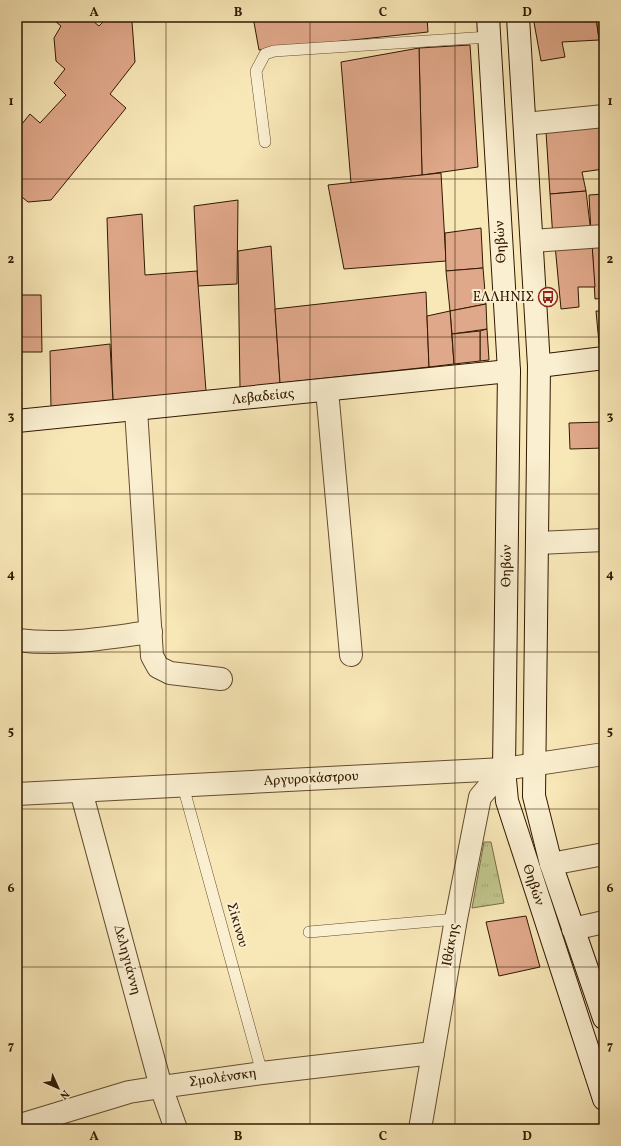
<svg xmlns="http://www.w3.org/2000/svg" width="621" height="1146" viewBox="0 0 621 1146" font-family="Vollkorn,serif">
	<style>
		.grass { fill: url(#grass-tufts); stroke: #786e46 }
		.building { fill: #e0a88a; stroke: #311800 }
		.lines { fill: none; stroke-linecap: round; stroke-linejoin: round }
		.lane-casing { stroke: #634c2e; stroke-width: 12 }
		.street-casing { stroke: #634c2e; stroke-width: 24 }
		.secondary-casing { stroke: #311800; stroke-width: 24 }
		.lane { stroke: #faefd0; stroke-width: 11 }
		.street { stroke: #faefd0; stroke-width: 22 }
		.secondary { stroke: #faefd0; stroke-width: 22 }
		.grid { fill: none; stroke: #311800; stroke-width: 1; stroke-opacity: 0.55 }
		.labels { text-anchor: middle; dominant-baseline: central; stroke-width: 4; stroke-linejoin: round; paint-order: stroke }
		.street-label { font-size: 14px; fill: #311800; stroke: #faefd0 }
		.poi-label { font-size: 14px; fill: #311800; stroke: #faefd0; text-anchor: end }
		.neatline { fill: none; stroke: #311800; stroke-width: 1.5 }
		.grid-label { font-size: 13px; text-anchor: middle; font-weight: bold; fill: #311800 }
	</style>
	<defs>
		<pattern id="grass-tufts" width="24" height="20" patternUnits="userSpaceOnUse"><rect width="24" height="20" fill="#c0c48c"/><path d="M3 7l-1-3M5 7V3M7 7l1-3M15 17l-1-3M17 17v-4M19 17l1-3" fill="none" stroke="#a5a877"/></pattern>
	</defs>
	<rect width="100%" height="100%" fill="#f8e7b7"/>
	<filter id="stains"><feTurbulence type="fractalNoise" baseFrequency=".005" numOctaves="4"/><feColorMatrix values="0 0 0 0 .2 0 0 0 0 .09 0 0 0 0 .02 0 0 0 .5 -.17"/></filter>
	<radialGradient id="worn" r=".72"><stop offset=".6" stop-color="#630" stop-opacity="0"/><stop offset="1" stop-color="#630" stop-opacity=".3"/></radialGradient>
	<path class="grass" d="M484,842H491L504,903L472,908Z"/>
	<g class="building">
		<path d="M50,17H88L99,26L108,17H128L132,22L135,62L110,94L126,108L51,200L28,202L17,193V130L30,114L40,123L66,95L54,83L65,69L56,61L54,38L61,26Z"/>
		<path d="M253,17H427L428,32L259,50Z"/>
		<path d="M533,17H596L599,40L562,42L565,57L541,61Z"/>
		<path d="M596,17H604V44L600,45Z"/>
		<path d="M470,45L478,167L422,175L419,48Z"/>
		<path d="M419,48L422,175L351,183L341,62Z"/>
		<path d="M604,66V100L601,76Z"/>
		<path d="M604,123V169L582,172L586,191L550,194L546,132Z"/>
		<path d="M441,173L446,261L344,269L328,185Z"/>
		<path d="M586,191L591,233L553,239L550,194Z"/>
		<path d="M604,194V231L591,233L589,195Z"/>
		<path d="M238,200L237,284L198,286L194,206Z"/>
		<path d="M142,214L145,275L197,271L206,391L113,402L107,218Z"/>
		<path d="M481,228L483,268L446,271L445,233Z"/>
		<path d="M604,243V298L595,299L592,244Z"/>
		<path d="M592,244L595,287H578L579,307L561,309L555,245Z"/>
		<path d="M271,246L280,383L240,388L238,251Z"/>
		<path d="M483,268L486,304L450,311L446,271Z"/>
		<path d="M426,292L429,367L280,383L275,309Z"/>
		<path d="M17,295H41L42,352H17Z"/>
		<path d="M486,304L487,329L452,334L450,311Z"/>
		<path d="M450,311L454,364L429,367L427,316Z"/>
		<path d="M596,311H604V354H600Z"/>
		<path d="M487,329L489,360L480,361V331Z"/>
		<path d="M480,331V361L454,364L452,334Z"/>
		<path d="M110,344L113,402L51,409L50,351Z"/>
		<path d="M604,422V448L570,449L569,423Z"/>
		<path d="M526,916L540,967L499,976L486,922Z"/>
	</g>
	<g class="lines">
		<g class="lane-casing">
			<g id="lane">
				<path d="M265,142L256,71L265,54L274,51L489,37"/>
				<path d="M183,786L262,1073"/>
				<path d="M309,932L456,919"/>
			</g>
		</g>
		<g class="street-casing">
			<g id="street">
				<path d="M525,124L604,116"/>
				<path d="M532,241L604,236"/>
				<path d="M327,390L351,655"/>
				<path d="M136,410L152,656L158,667L170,673L221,679"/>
				<path d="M538,543L604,540"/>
				<path d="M17,640C64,646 104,638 151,632"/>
				<path d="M81,791L161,1087L176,1129"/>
				<path d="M17,794L504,769L604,754"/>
				<path d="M551,864L604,854"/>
				<path d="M573,929L604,922"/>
				<path d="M17,1126L129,1092L161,1087L262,1073L433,1053"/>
				<path d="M420,1129L456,919L480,797L504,769"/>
			</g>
		</g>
		<g class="secondary-casing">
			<g id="secondary">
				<path d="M488,17L509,371L504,769L507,801L604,1099"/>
				<path d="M518,17L539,366L534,796L551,864L604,1018"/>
				<path d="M539,366L604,358"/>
				<path d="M17,421L509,371"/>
			</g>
		</g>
		<use href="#lane" class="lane"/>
		<use href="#street" class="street"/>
		<use href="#secondary" class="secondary"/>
	</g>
	<path class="grid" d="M166,17V1129M310,17V1129M455,17V1129M17,179H604M17,337H604M17,494H604M17,652H604M17,809H604M17,967H604"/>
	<defs>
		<g id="bus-ring" transform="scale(1)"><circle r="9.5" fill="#faefd0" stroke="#8f2418" stroke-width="1.5"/><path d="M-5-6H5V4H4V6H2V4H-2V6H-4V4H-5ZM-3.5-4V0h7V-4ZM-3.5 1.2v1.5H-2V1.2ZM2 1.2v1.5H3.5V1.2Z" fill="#8f2418"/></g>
	</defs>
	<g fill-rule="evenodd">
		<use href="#bus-ring" x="548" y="297"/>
	</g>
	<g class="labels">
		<g class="street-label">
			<text transform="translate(501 242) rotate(-93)">Θηβών</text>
			<text transform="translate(263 397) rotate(-6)">Λεβαδείας</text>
			<text transform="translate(507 566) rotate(-89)">Θηβών</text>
			<text transform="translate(311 779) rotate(-3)">Αργυροκάστρου</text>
			<text transform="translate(533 885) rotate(72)">Θηβών</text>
			<text transform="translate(237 925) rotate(74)">Σίκινου</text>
			<text transform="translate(451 945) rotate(-80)">Ιθάκης</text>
			<text transform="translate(127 960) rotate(75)">Δεληγιάννη</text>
			<text transform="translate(223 1078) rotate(-8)">Σμολένσκη</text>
		</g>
		<g class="poi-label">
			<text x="534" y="297">ΕΛΛΗΝΙΣ</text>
		</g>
	</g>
	<rect width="621" height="1146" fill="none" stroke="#f8e7b7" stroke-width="44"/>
	<g transform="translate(58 1088) rotate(135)" stroke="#faefd0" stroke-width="3" paint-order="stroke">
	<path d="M0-3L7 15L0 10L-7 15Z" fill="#311800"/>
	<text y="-6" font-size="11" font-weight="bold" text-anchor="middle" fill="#311800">N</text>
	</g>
	<rect x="22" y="22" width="577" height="1102" class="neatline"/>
	<g class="grid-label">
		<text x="94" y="16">A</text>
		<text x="238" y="16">B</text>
		<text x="383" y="16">C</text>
		<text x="527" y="16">D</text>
		<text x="11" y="105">1</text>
		<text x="610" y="105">1</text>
		<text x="11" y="263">2</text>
		<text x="610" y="263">2</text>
		<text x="11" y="420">3</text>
		<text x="610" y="420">3</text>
		<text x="11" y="578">4</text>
		<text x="610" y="578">4</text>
		<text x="11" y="735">5</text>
		<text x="610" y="735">5</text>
		<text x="11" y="892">6</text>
		<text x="610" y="892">6</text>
		<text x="11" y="1050">7</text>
		<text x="610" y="1050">7</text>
		<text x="94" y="1140">A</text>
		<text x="238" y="1140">B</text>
		<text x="383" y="1140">C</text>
		<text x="527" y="1140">D</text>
	</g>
	<rect width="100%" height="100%" filter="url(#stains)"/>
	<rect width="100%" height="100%" fill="url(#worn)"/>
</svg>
